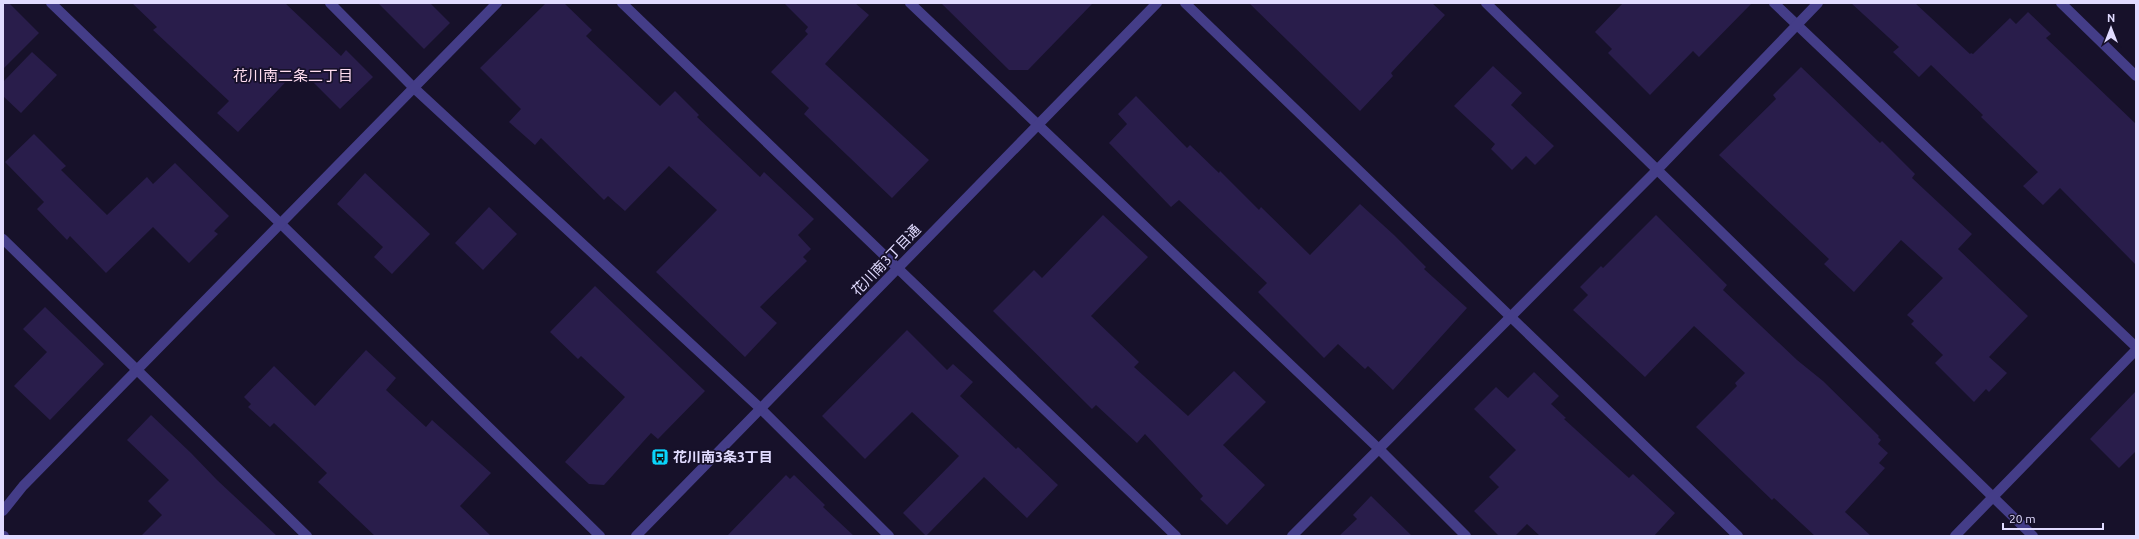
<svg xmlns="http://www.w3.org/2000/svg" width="2139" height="539" viewBox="0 0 2139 539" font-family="Ubuntu,'Noto Sans JP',sans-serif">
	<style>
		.building { fill: #291d4b }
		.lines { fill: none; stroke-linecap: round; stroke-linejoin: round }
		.minor { stroke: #443d88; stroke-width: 10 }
		.labels { text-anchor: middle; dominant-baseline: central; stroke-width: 3.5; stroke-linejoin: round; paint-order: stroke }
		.street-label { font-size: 14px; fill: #e1dbff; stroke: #17112a }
		.poi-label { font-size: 14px; font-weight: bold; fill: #e1dbff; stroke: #17112a; text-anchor: start }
		.neighbourhood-label { font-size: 15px; fill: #ffddf0; stroke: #17112a }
	</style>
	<rect width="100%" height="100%" fill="#17112a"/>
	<g class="building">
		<path d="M3,3H9L39,33L3,69Z"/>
		<path d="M132,3H285L341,56L346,50L373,77L340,109L299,68L238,132L217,113L229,101L153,30L157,27Z"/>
		<path d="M378,3H430L450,23L424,49Z"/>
		<path d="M546,3H564L592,30L586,36L660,106L675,91L699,115L697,117L760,177L764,172L814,219L798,235L811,249L803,257L807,261L760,307L777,323L745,357L656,272L717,210L669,166L625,211L608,196L604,200L541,138L535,145L509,122L521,109L480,68Z"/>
		<path d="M784,3H855L869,15L825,64L929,160L892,198L804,114L809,108L771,72L808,34L805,31L808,27Z"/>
		<path d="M941,3H1093L1028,70H1009Z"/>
		<path d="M1249,3H1432L1445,15L1391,73L1393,76L1360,111Z"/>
		<path d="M1623,3H1752L1699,57L1693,51L1650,95L1608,53L1612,49L1595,32Z"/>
		<path d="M1851,3H1915L1970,54L1971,53L1973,54L2010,18L2016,24L2028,12L2051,34L2046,38L2136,124V265L2060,188L2043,205L2023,186L2038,172L1981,117L1983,115L1931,65L1919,77L1893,52L1899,47Z"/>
		<path d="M32,52L57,75L21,113L3,96V82Z"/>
		<path d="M1493,66L1522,93L1511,105L1554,146L1535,165L1526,156L1512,170L1491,149L1495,144L1454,106Z"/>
		<path d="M1801,67L1880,143L1882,141L1915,174L1912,178L1972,234L1958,249L2028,316L1989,357L2007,373L1989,392L1986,389L1974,402L1935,363L1943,355L1911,324L1914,321L1907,315L1943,278L1901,240L1854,292L1824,264L1829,259L1719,155L1776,99L1773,95Z"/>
		<path d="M1136,96L1187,148L1190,145L1219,173L1220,171L1259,210L1261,207L1310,255L1360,204L1394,235L1426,267L1424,269L1467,308L1393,390L1368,366L1365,369L1338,344L1324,358L1258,292L1267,283L1179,200L1171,207L1109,143L1127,124L1118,114Z"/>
		<path d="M34,134L66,166L61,170L107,215L147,177L153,184L175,163L229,216L214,231L218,234L189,263L153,227L106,273L70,236L67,240L37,209L44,202L5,162Z"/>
		<path d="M365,173L430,234L392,274L374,257L383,247L337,204Z"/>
		<path d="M489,207L517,234L483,270L455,243Z"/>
		<path d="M1103,215L1148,257L1091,316L1139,362L1134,367L1188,416L1234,371L1266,402L1223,445L1265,485L1227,525L1200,499L1203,496L1145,434L1137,443L1096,405L1092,409L993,311L1034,270L1042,278Z"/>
		<path d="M1656,215L1727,285L1723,290L1797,360L1823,381L1879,436L1878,437L1881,440L1878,444L1888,453L1879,463L1885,468L1845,512L1871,536H1815L1774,498L1772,500L1696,427L1737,386L1735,383L1745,373L1694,326L1645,377L1573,310L1588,295L1580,287L1601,266L1603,268Z"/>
		<path d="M595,286L705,391L658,439L651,433L604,485L589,484L565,462L625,397L581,356L578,359L550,332Z"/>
		<path d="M45,307L104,364L50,420L14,386L47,352L23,329Z"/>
		<path d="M907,330L947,370L953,364L973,382L960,396L1016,449L1018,447L1058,485L1027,518L984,477L926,536L903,513L959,456L912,412L865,459L822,416Z"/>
		<path d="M366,350L396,378L386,390L426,427L432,420L491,473L460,506L491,536H375L318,482L327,473L274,423L270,427L248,407L251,404L244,397L274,366L315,406Z"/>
		<path d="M1534,372L1559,396L1551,404L1566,418L1564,419L1629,478L1633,474L1675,513L1654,536H1540L1527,524L1515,536H1499L1474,511L1499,487L1489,477L1516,450L1474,409L1496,387L1508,398Z"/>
		<path d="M2136,391V451L2119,468L2090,439Z"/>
		<path d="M151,415L191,453L217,480L277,536H141L162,515L148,501L169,480L127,440Z"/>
		<path d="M786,475L790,479L794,475L825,505L823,507L854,536H727Z"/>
		<path d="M1371,496L1412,536H1339L1357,519L1353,515Z"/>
	</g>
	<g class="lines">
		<g class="minor">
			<path d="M51,3L281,224L600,536"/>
			<path d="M330,3L414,88L760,408L889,536"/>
			<path d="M622,3L1176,536"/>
			<path d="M910,3L1379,449L1466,536"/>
			<path d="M1185,3L1738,536"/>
			<path d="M1486,3L2033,536"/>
			<path d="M1774,3L2136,347"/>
			<path d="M2061,3L2136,76"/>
			<path d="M3,239L307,536"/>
			<path d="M3,511L23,486L497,3"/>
			<path d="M3,536H4"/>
			<path d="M636,536L1157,3"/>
			<path d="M1292,536L1657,170L1818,3"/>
			<path d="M1955,536L2136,350"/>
		</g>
	</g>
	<defs>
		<g id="bus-square" transform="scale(0.9)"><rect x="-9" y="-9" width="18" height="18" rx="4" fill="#0ad5fc" stroke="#17112a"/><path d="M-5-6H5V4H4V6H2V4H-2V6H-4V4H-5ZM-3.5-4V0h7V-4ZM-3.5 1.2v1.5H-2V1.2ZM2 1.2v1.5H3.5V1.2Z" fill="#111"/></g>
	</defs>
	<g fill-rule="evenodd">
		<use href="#bus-square" x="660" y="457"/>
	</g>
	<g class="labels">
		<g class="street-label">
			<text transform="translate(886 260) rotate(-46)">花川南3丁目通</text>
		</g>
		<g class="poi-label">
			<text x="673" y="457">花川南3条3丁目</text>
		</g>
		<g class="neighbourhood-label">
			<text x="293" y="75">花川南二条二丁目</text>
		</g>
	</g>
	<rect width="2139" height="539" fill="none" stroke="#e1dbff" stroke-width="8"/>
	<g transform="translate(2111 28)" stroke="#17112a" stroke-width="3" paint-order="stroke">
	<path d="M0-3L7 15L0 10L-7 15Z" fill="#e1dbff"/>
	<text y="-6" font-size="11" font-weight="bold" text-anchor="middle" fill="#e1dbff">N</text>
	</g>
	<path d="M2003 523v6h100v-6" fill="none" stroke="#e1dbff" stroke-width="2"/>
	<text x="2009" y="523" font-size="12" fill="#e1dbff" stroke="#17112a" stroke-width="3" paint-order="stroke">20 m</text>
</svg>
